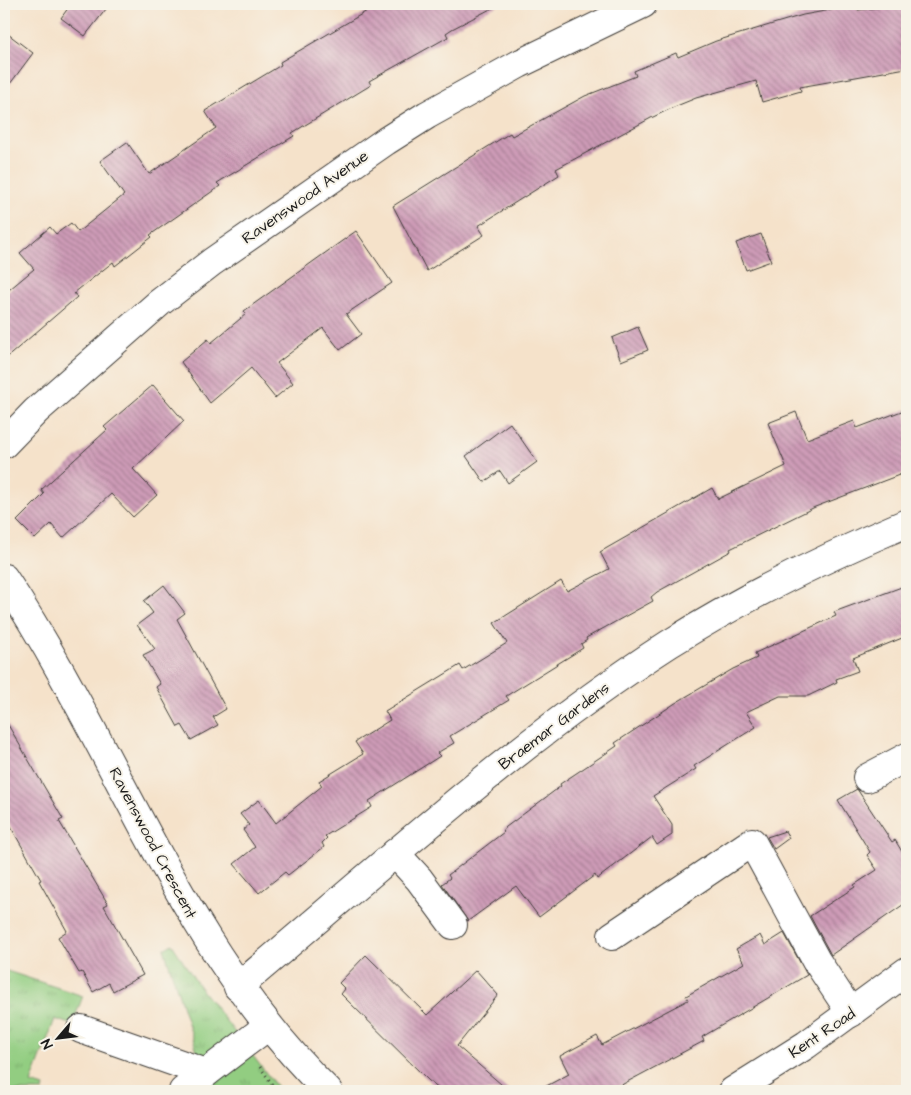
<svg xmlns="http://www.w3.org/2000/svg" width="911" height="1095" viewBox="0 0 911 1095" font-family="'Architects Daughter',sans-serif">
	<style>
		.grass { fill: url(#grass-tufts); stroke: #57744e }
		.building { fill: url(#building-back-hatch) }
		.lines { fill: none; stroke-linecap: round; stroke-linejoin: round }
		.minor-casing { stroke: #3d3a36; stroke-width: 30 }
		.path { stroke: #3d3a36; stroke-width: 3; stroke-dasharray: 1 4; stroke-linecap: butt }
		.minor { stroke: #fff; stroke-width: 28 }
		.labels { text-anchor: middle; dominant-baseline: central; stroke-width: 4; stroke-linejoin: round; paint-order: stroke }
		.street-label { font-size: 16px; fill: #1c1c1c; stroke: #f7f3e8 }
	</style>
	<defs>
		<pattern id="grass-tufts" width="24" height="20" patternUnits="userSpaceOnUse" patternTransform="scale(1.25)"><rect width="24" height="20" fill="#92cd81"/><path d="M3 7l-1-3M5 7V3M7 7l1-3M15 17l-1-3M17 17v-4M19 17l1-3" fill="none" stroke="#7daf6f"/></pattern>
		<pattern id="building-back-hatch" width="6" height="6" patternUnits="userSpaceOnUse" patternTransform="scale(1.25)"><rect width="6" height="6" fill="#ce9bb7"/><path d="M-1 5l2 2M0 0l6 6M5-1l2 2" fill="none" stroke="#a67e94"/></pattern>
	</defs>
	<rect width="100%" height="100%" fill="#f7f3e8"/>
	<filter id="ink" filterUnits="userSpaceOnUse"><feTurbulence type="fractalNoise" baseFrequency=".02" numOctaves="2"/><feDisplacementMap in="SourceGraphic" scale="10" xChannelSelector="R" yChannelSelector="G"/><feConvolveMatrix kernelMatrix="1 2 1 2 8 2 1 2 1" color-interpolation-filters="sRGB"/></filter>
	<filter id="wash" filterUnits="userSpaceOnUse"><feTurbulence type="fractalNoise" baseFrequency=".0096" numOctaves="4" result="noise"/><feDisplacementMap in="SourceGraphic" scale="20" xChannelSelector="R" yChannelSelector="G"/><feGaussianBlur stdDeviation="1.12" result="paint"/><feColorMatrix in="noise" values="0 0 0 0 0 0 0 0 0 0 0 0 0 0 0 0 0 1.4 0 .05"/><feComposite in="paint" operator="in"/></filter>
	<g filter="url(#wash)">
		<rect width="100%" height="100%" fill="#f5e2ca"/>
		<g class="grass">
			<path d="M172,944L199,986L280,1091H210L164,949Z"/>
			<path d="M4,970L83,996L72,1025L55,1019L31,1083L44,1087L43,1091H4Z"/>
		</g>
		<g id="blocks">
			<g class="building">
				<path d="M71,4H110L85,36L61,18Z"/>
				<path d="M379,4H500L452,29L446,33L448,37L369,81L371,85L292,133L294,136L217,183L220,186L150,235L152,237L115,266L113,262L74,293L77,297L4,360V294L34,269L20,253L50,227L56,234L71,223L78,232L124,195L100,161L127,142L149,174L216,128L205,111L281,65L280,62Z"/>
				<path d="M907,4V48H904L906,68L800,87L801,91L762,102L756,81L696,98L674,107L651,118L556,169L559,175L478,226L484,235L427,271L393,206L510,133L512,136L585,96L636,76L634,71L676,53L678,57L716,41L803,15L858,5V10Z"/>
				<path d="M4,31L33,53L4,92Z"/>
				<path d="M356,231L392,283L346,314L361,334L340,350L323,328L277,363L293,383L275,398L251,368L210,403L181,362L208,339L211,343L246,314L244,311Z"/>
				<path d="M761,234L771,261L746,270L736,243Z"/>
				<path d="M638,327L648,350L621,361L612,338Z"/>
				<path d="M153,385L184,421L133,469L157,495L133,517L111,494L63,538L51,524L35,539L17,521L44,494L41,490L107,430L104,427Z"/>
				<path d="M907,409V472L815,507L730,549L731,551L657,592L651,597L653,601L586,638L587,640L581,644L583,648L506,696L509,700L450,736L454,743L437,753L440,756L369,801L372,807L325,836L327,838L322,843L324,847L288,875L285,872L259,893L234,864L255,847L243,830L249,825L240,814L259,800L276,823L322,786L319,781L363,754L355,742L390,720L385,711L460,665L463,670L507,643L494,623L561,581L567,591L609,569L600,552L712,488L718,499L786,466L768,423L796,412L807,439L854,421L857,428Z"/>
				<path d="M510,423L537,462L508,483L500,471L484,482L466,456Z"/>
				<path d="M164,585L185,613L177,619L226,709L213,717L218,725L191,740L182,725L178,727L156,687L160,684L143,655L155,649L137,625L153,613L144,601Z"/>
				<path d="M907,585V636L853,658L858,671L836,679L837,682L808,696H780L746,712L756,727L694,766L696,769L653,796L672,825V835L657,845L652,837L597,879L595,875L539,917L516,886L468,921L442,884L450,878L448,875L504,832L502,830L561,786L560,784L617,746L615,743L677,702L733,669L757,658L755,653L836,616L834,612Z"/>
				<path d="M4,718L63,819L59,821L108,904L104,906L143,975L113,991L109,983L93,992L82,972L79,973L58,937L67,931L39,881L41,880L4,815Z"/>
				<path d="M857,789L892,842L895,840L907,860V902L831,955L810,916L855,887L854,885L877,870L867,855L870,852L838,800Z"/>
				<path d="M785,831L789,838L774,849L767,837Z"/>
				<path d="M784,933L807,975L702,1037L704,1041L610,1091H537L569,1074L560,1056L597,1036L602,1045L688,1000L686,996L744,963L736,949L760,935L765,945Z"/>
				<path d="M366,955L427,1015L476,970L498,995L457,1046L509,1091H441L428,1080L341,994L345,989L339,983Z"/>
			</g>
		</g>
	</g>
	<g filter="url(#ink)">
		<use href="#blocks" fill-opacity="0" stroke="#3d3a36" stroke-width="1"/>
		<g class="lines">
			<g class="minor-casing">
				<g id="minor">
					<path d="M4,444L36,411L159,303L212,262L386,141L427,115L519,64L643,4"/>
					<path d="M4,578C117,748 179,946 328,1091"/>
					<path d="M867,778L907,757"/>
					<path d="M395,853L419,879L453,925"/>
					<path d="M612,936L752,842L816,960L851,1013"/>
					<path d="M238,987C379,869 515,743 669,644C745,596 824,558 907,523"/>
					<path d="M81,1029L206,1073L268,1026"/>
					<path d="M183,1091L206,1073"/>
					<path d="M733,1091L806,1045L907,971"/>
				</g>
			</g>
			<path class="path" d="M260,1067L277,1091"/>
			<use href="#minor" class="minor"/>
		</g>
	</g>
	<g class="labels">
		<g class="street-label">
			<text transform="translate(305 197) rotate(-35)">Ravenswood Avenue</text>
			<text transform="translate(554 726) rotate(-37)">Braemar Gardens</text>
			<text transform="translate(153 843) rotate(62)">Ravenswood Crescent</text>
			<text transform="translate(822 1033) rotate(-34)">Kent Road</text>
		</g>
	</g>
	<rect width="911" height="1095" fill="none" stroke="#f7f3e8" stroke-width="20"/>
	<g transform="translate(58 1038) rotate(242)" stroke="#f7f3e8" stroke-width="4" paint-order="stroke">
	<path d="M0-4L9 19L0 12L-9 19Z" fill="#1c1c1c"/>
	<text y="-8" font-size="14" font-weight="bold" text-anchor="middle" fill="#1c1c1c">N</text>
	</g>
</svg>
